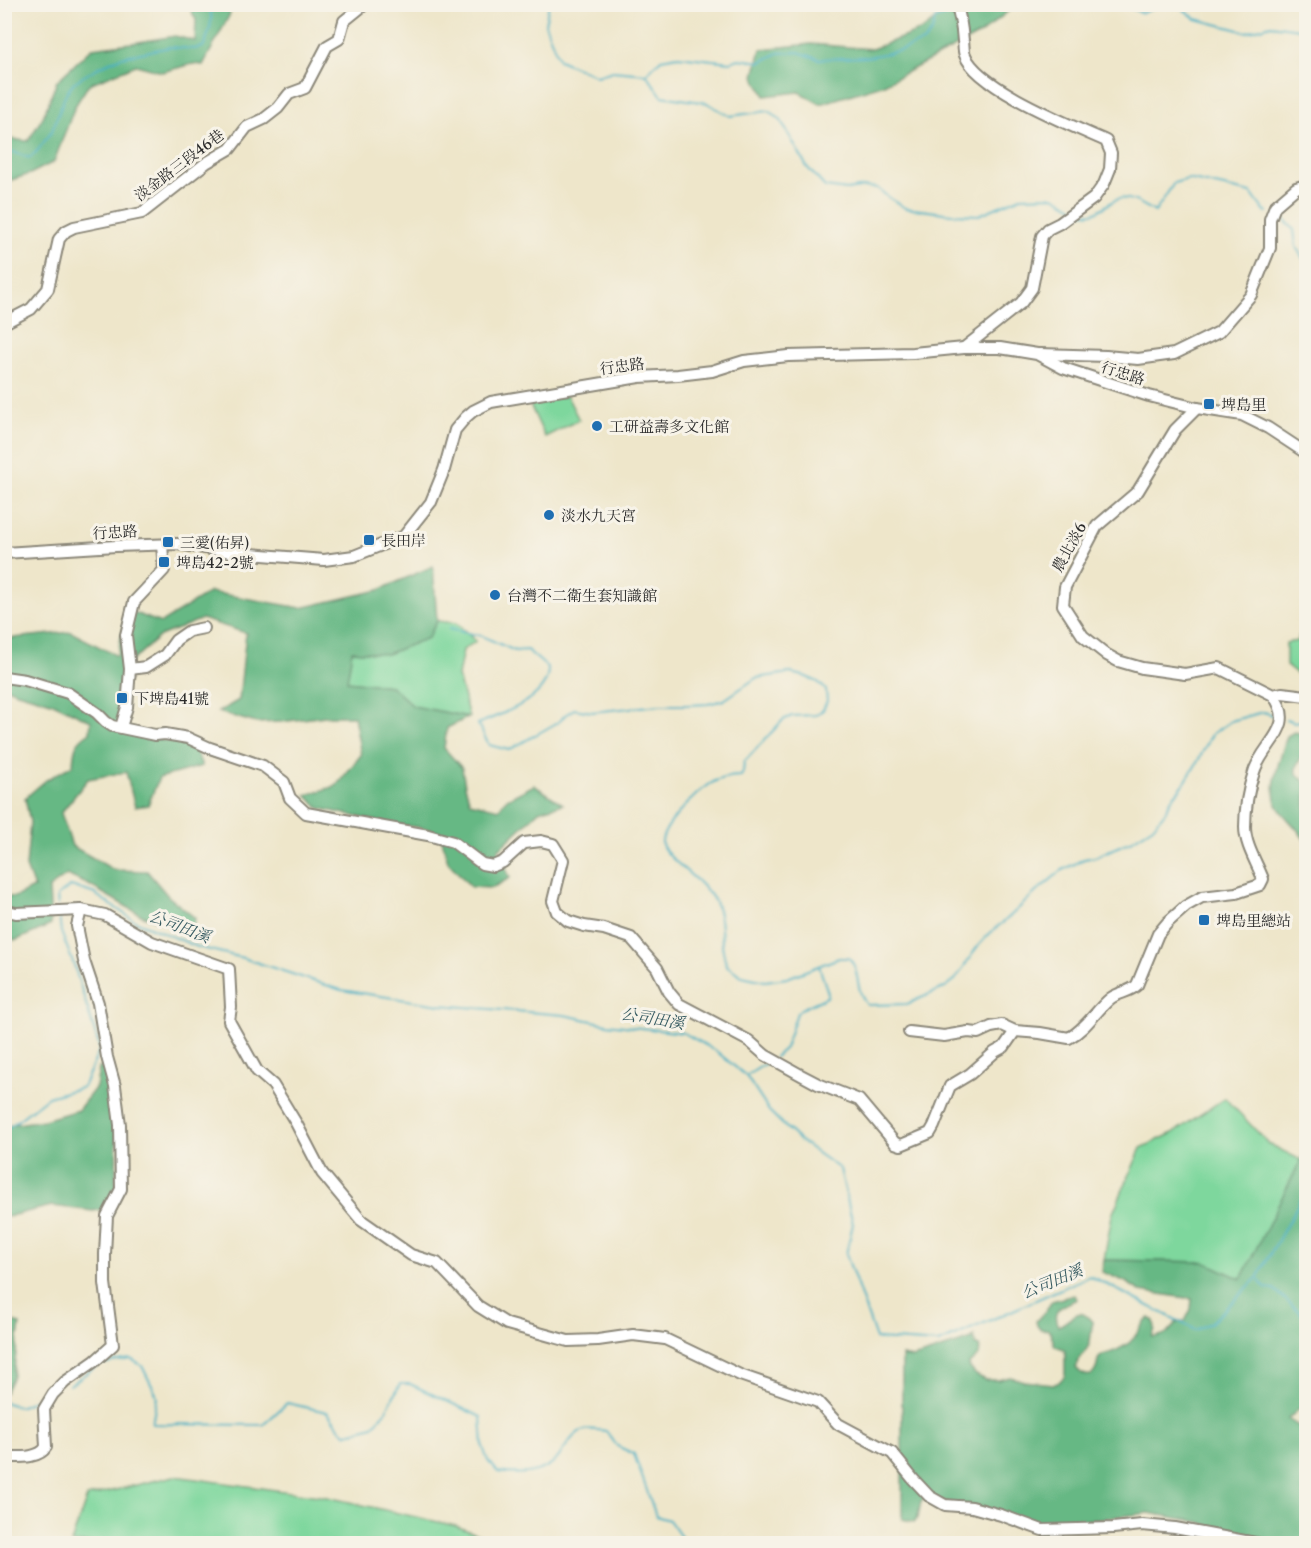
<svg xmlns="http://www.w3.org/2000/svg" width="1311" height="1548" viewBox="0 0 1311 1548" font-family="'Libre Caslon Text','Noto Serif TC',serif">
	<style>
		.green { fill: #7ed79d; stroke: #548164; stroke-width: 1.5 }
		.forest { fill: #66b884; stroke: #487258; stroke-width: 1.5 }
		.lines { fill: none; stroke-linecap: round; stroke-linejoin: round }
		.stream { stroke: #45afc3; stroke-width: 2 }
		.minor-casing { stroke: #8c887a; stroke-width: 14 }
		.minor { stroke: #fff; stroke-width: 10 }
		.poi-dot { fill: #1f6fb2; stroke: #f7f3e8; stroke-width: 2 }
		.labels { text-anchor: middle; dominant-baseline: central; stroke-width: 6; stroke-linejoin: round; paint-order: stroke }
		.street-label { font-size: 15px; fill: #2b2b2b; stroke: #f7f3e8 }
		.poi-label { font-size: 15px; fill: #2b2b2b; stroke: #f7f3e8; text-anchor: start }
		.water-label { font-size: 16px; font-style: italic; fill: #345960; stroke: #f7f3e8 }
	</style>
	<rect width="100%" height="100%" fill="#f7f3e8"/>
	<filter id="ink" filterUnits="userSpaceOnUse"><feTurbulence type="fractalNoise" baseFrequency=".0167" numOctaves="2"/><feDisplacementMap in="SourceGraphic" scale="12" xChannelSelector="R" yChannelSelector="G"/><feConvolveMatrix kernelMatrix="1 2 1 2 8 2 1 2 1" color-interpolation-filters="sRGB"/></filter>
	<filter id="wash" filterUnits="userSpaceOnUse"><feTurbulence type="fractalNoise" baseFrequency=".008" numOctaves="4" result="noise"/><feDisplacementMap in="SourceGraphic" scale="24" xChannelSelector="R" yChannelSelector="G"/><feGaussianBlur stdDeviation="1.35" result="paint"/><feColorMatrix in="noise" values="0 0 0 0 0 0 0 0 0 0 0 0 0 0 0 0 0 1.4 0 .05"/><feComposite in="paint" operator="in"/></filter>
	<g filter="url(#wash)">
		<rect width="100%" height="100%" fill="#eee6ca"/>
		<g class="green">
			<path d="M567,396L579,420L545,437L531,407V402L535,400Z"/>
			<path d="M437,621L456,623L476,641L463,650L458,676L469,717L413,706L391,686L347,681L352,651L387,654L428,638Z"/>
			<path d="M1306,621V673H1296L1286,665V643L1297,641Z"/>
			<path d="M1225,1098L1269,1144L1301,1160L1241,1279L1204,1262L1104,1260L1112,1215L1141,1148L1173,1133Z"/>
			<path d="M174,1476L327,1497L456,1526L500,1543H71L87,1497Z"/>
		</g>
		<g class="forest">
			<path d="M188,5H229L230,14L203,65L193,64L162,72L136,65L89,84L75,106L54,162L30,174L5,182V133L9,139L28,141L43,117L57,81L92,48L132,43L175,36L195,41L196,20Z"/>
			<path d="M954,5H1016L980,34L882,85L820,104L799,92L765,96L754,76L761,49L811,44L872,49L922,30Z"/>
			<path d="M433,566L437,621L428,638L387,654L352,651L347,681L391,686L413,706L469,717L447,728L444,748L462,768L465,786L470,802L499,809L505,800L534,785L563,804L539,811L498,850L510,878L492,888L471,887L448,862L440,832L417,827L389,824L319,808L306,795L336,786L361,755L354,716H325L281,722L256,723L218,712L239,700L246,633L202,619L160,636L125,667L118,695L122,732L194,746L202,766L159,778L148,805L135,807L126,772L88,779L61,813L72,846L114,870L147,871L168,896L195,918L193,933L141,915L89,885L67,875L49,888L51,925L17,940L5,939V896L15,897L34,888L26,867L30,822L25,798L46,780L73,765C74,748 75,742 90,732L91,721L51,702L14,691L5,687L4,639L71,632L117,656L127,610L161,623L210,592L301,608L379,590Z"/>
			<path d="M1294,732L1306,734C1306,737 1302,756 1301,758C1292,772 1295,772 1306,783V842C1303,837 1299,832 1295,827C1289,820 1282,814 1277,805C1268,788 1282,753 1287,736Z"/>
			<path d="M106,1067L117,1126L116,1186L107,1209L93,1211L52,1206L5,1217L4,1126L44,1120L78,1110L96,1087L99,1068Z"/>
			<path d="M1306,1150V1403L1288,1419L1306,1431V1543H1277L1218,1529L1200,1522L1149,1513L1070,1522L1055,1527L1050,1543H1004C1009,1542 1013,1543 1019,1542C1026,1541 1033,1536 1039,1533L1040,1527L925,1497L921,1501L918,1517L914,1522L902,1519V1356L913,1358L972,1339L974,1336L975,1344L980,1347L979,1355L969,1364L970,1368L976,1375L986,1380H998L1010,1377L1024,1381L1054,1384L1058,1383L1065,1376V1352L1064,1349L1055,1346L1050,1332L1047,1329C1040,1331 1037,1328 1036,1321L1047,1309L1052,1301L1074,1295L1077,1299C1065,1305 1049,1309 1058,1326C1073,1320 1078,1303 1093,1323C1090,1331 1092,1340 1088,1347C1084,1355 1076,1359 1076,1368C1080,1373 1090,1380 1095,1371C1098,1367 1096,1362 1099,1358C1103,1353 1108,1354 1112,1352C1118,1350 1124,1346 1129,1343C1138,1335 1140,1324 1150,1318L1154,1321L1155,1329L1152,1337C1165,1336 1169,1333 1176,1323L1185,1321L1191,1309L1192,1299L1140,1291L1124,1281L1102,1272L1104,1260L1204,1262L1241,1279Z"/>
			<path d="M5,1320L20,1324L13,1376L5,1393Z"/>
		</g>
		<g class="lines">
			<g class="stream">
				<path d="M549,4L545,24L559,60L597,76L613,71L646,74L662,96L707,103L730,116L768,111L780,119L807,167L825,187L847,190L865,187L877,188L888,197L905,208L952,214L979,215L1021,197L1054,196L1075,208"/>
				<path d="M1126,4L1131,8L1142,13L1162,5L1179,6L1196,19L1247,32L1271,25L1306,30"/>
				<path d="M961,9L970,4"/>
				<path d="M646,74L661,59L678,56L730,62L739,59L761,62L778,53L798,52L819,59L868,57L898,51L923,42L932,32L935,19L956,12"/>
				<path d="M4,149L30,158L38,150L52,131L65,96L73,83L97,68L121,57L170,47L194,49L203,47C210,32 213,21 210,4"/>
				<path d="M1082,212C1097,218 1105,203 1118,199C1132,196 1144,206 1155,212L1174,183L1188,179L1251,193L1264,211L1267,212"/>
				<path d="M1275,215L1283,218L1294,230L1296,247L1306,263"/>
				<path d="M449,629L482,636L515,651L527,650L548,668C549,700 502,713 478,724L489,745L509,750L560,721L565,715L574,709L592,712L660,705H687L708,704L724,700L756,678L790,673L804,676L818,682L826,690L827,701L823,710L816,715L792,716L783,720L744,762L743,772L741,776C730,776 719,778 710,784C696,793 660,828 662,844C665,858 706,883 715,902C721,915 721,929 722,943C722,950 725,958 726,965L742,976L765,981L787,978L839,958H849C860,968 855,990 867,1005L907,1004L944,988L955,980L977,947L993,930L1005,921L1036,892L1061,871L1084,859L1095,857L1131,841L1153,827L1165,812L1171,800L1184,784L1198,761L1212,734L1231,721L1259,713L1264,712L1278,717"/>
				<path d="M1286,719L1294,722L1306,720"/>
				<path d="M58,906L57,896L71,886L95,894L135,921L198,947L243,958L341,990L440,1005L564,1015L607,1024L684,1033L716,1051L746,1076L769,1111L799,1140L840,1169L853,1224L846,1254L876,1339L939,1343L1090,1276L1196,1330L1212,1322L1257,1278L1306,1190"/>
				<path d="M775,1057L785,1048L797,1013L801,1009L827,997L828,993L819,966"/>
				<path d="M746,1076L768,1062"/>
				<path d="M4,1131L48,1097L83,1087L100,1049L74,965L61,932L59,915"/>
				<path d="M1257,1278L1265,1288L1274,1289L1306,1318"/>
				<path d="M70,1385L99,1364L131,1359L142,1366L157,1396L152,1424L263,1425L287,1403L327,1412L345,1434L373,1426L386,1411L400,1384H410L481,1417L483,1447L488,1461L498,1472C518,1475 539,1475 555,1461C559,1458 561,1453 564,1449C578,1428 582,1428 606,1431L617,1446L634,1454L656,1516L669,1520L686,1544"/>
				<path d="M4,1402L19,1407L48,1394"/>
			</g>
		</g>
	</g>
	<g filter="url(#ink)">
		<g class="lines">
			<g class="minor-casing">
				<g id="minor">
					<path d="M956,4C961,17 962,28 963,41C964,45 963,51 965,55C977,88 1073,126 1106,141L1111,153L1110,169L1104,184L1094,198L1060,223L1048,229L1042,236L1032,288L1021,303L964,348"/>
					<path d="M4,323L31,309L48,289L59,239L66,231L74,227L142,213L206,163L230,149L247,127L264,119L278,108L289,94L305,88L327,46L339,39L344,21L365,4"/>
					<path d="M1040,354L1106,356L1138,359L1174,354L1219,332L1251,295L1270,248V219L1275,206L1296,188L1306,185"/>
					<path d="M1197,408L1175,430L1138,491L1097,526L1065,587L1063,605L1083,636L1107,655L1118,661L1142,668L1185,674L1219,668L1273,695L1282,693L1306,696"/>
					<path d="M4,553L116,546L177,544L239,553L324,560L354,556L404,536L431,502L444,470L455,430L466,417L473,411L491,402L639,377L678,375L712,371L744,361L788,356L913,353L964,348H1000L1037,354L1063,368L1149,396L1197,408L1242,415L1268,428L1306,453"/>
					<path d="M130,669L146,667L165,655L176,640L189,631L204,628"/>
					<path d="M4,677L25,680L68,693L97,713L106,722L112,726L155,735L165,734L188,738L210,748L263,766L284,782L290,798L306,813L428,835L453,842L482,864L493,866L503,862L524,843L541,841L553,844L563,860L553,901L557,912L568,921L584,926L604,929L631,938L657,968L669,992L679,1004L749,1041L765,1055L801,1075L818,1084L859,1100L895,1143L901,1145L930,1133L934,1126L950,1086L970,1074L995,1052L1004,1047L1015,1031"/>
					<path d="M121,727L127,707L130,669L126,635L134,602L164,570L162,545"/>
					<path d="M4,910L16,913L81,910L105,915L152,942L229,969L231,1007L229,1021L257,1071L273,1085L296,1123L322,1173L361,1220L411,1255L437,1263L478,1306L507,1324L568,1341L598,1340L633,1335L665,1339L740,1375L818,1402L838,1424L892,1453L913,1479L929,1496L945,1505L972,1507L1001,1515L1042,1530L1113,1528L1142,1525L1175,1528L1261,1544"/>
					<path d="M909,1032L944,1036L968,1032L978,1033L991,1027L1002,1025L1015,1031L1040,1033L1069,1038C1087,1028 1096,1010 1111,998C1120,992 1130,992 1137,985L1158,934L1168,922L1186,906L1202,897L1236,893L1260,885L1263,879C1257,863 1245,845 1245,827C1245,809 1248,790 1254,772C1263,742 1298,728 1273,695"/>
					<path d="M4,1457C18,1457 39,1459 46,1447L44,1409L53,1394L65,1382L95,1361L113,1345L105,1283V1254L107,1216L121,1189L120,1125L115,1086L107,1057L98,1003L84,961L77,926L81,910"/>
				</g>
			</g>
			<use href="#minor" class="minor"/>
		</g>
	</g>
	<g class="poi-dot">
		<rect x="1203" y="398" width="12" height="12" rx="3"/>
		<circle cx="597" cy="426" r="6"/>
		<circle cx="549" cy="515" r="6"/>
		<rect x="363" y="534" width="12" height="12" rx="3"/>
		<rect x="162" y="536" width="12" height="12" rx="3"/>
		<rect x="158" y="556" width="12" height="12" rx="3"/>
		<circle cx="495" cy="595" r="6"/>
		<rect x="116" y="692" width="12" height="12" rx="3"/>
		<rect x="1198" y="914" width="12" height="12" rx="3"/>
	</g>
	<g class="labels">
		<g class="street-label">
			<text transform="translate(179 165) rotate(-37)">淡金路三段46巷</text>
			<text transform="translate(622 366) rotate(-8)">行忠路</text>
			<text transform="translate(1123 373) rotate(18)">行忠路</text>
			<text transform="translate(115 532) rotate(-3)">行忠路</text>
			<text transform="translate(1069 547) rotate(-61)">農北淡6</text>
		</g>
		<g class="poi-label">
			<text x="1221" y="404">埤島里</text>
			<text x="609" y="426">工研益壽多文化館</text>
			<text x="561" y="515">淡水九天宮</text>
			<text x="381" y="540">長田岸</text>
			<text x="180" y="542">三愛(佑昇)</text>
			<text x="176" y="562">埤島42-2號</text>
			<text x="507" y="595">台灣不二衛生套知識館</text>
			<text x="134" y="698">下埤島41號</text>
			<text x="1216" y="920">埤島里總站</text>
		</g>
		<g class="water-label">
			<text transform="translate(180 926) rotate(21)">公司田溪</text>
			<text transform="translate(653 1018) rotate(9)">公司田溪</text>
			<text transform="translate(1052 1281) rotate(-22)">公司田溪</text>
		</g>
	</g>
	<rect width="1311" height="1548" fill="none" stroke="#f7f3e8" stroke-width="24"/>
</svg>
